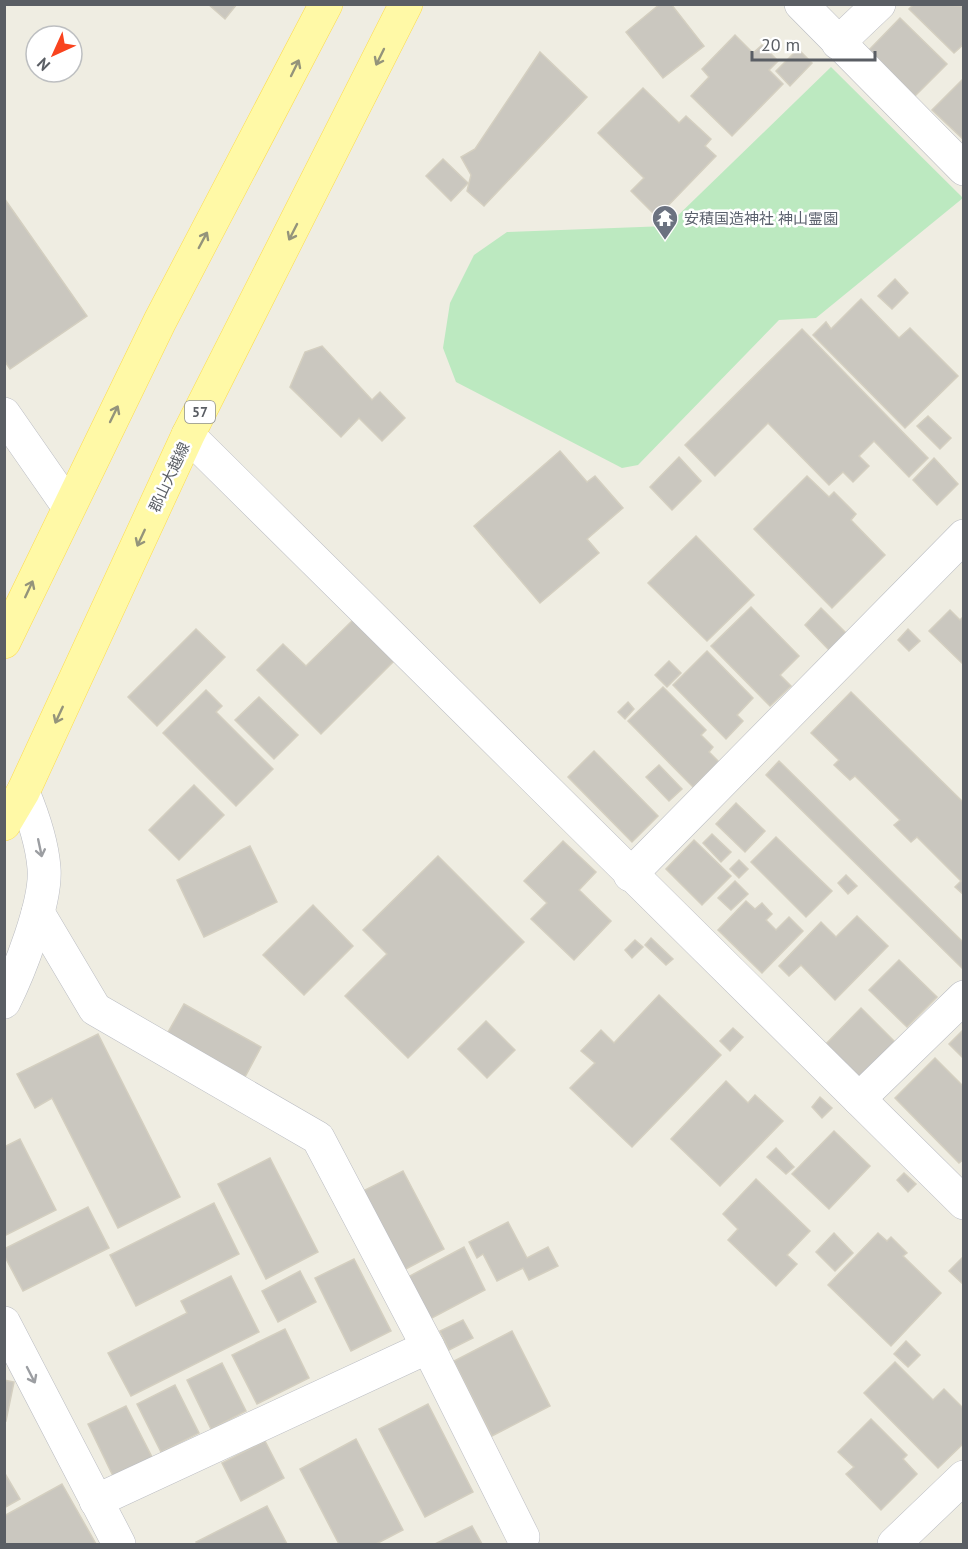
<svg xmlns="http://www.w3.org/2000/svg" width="968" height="1549" viewBox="0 0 968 1549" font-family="'PT Sans','Noto Sans JP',sans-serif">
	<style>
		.green { fill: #bce9c0 }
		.building { fill: #cac7bf; stroke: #d4cfc0; stroke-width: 1.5 }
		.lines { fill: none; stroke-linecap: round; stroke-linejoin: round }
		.minor-casing { stroke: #babcc2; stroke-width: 34 }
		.major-casing { stroke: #fedc4c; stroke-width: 34 }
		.minor { stroke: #fff; stroke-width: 33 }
		.major { stroke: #fff9a6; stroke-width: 33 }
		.oneway { stroke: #94947b }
		.oneway2 { stroke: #9c9ea2 }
		.labels { text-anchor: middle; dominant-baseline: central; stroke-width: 5; stroke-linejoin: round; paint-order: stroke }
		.shield { fill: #fff; stroke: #8c8e92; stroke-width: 1.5 }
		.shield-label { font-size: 14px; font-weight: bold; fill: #5a5e64 }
		.worship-label { font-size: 15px; fill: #5b616d; stroke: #fff; text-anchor: start }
		.street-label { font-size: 15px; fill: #5a5e64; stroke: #fff }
	</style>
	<rect width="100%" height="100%" fill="#efede2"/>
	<path class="green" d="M831,67L963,198L816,318L779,320L638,465L622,468L456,382L443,348L450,303L474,255L507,232L667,226Z"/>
	<g class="building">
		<path d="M208,4H237L225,19Z"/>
		<path d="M660,4H671L704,46L663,78L626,32Z"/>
		<path d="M914,4L964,6V44L954,53L909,9Z"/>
		<path d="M900,18L947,64L915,96L869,50Z"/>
		<path d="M735,35L753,53L762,45L778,61L769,70L783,84L732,136L691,96L709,77L702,69Z"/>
		<path d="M798,49L812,63L790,86L776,71Z"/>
		<path d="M540,52L587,97L484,206L467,191L471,175L461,157L475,149Z"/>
		<path d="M964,78V140L932,110Z"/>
		<path d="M643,88L679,123L686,116L711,139L705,146L716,156L657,217L631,191L644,178L598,133Z"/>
		<path d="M443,159L468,183L451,201L426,176Z"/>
		<path d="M4,198L87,316L10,369L4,360Z"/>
		<path d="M895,279L908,293L892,309L878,296Z"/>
		<path d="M861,299L899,338L910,328L958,376L905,428L813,335L826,322L831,329Z"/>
		<path d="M802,329L928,458L909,477L874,441L859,456L869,466L853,482L843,472L829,485L768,423L715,476L685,445Z"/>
		<path d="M322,346L372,400L380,392L405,418L382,441L359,418L341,437L290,387L305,352Z"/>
		<path d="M928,416L951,438L940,449L917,426Z"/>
		<path d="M560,451L587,482L595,476L623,508L587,539L599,553L540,603L474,526Z"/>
		<path d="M679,457L701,481L672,510L650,487Z"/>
		<path d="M934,458L958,484L937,505L913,480Z"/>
		<path d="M807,476L829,497L834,492L856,514L851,520L885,555L832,608L754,529Z"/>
		<path d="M696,536L754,595L707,641L648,583Z"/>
		<path d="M751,607L799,656L780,675L791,686L770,706L711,646Z"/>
		<path d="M821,608L846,633L829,650L805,625Z"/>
		<path d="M950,610L960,620L964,616V665L929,631Z"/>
		<path d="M354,619L395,660L321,734L257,670L283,644L306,666Z"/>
		<path d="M196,629L225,657L157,726L128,697Z"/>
		<path d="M908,629L920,641L909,651L898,640Z"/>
		<path d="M707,651L753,698L737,715L743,721L726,739L673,685Z"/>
		<path d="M669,661L681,673L667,687L655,675Z"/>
		<path d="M663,687L706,730L701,735L713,747L709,752L719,762L693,787L628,721Z"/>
		<path d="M206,690L222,706L216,712L273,769L236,806L163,733Z"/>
		<path d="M851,692L964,803V895L955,887L961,881L917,837L911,842L894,825L900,820L855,776L850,780L834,765L839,760L811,733Z"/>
		<path d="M259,697L298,735L274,759L235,720Z"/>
		<path d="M628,702L634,709L625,719L618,712Z"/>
		<path d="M594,751L658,816L632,842L568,777Z"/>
		<path d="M779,761L964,943V970L766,775Z"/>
		<path d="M659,765L682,789L669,801L646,777Z"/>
		<path d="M194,785L224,815L179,860L149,830Z"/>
		<path d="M736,803L765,831L745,852L716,824Z"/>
		<path d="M712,834L731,852L721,862L703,843Z"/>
		<path d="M776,837L832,891L806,917L751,862Z"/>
		<path d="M694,840L731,876L702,905L666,869Z"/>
		<path d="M563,841L596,872L579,890L611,921L574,960L531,919L547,903L524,881Z"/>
		<path d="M250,846L277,902L204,937L177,880Z"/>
		<path d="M438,856L524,942L408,1058L345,996L387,954L363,930Z"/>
		<path d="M739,860L748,869L739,878L730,869Z"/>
		<path d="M846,875L857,886L848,894L838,883Z"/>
		<path d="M735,881L748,894L731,910L718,898Z"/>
		<path d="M746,901L755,909L762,903L772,914L766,920L776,930L789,917L803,931L762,973L718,930Z"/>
		<path d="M313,905L353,946L304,995L263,955Z"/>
		<path d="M857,916L888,946L835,1000L801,965L789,976L779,966L821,922L836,937Z"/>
		<path d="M651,938L673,959L666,965L645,945Z"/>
		<path d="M635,940L643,947L632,958L625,950Z"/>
		<path d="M899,960L937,997L907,1027L869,990Z"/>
		<path d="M659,995L721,1055L632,1147L570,1088L595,1063L581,1051L601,1030L614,1043Z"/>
		<path d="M184,1004L261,1047L245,1077L167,1034Z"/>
		<path d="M861,1008L900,1047L862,1085L823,1047Z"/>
		<path d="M486,1021L515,1050L487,1078L458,1049Z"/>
		<path d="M733,1028L743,1037L730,1051L720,1041Z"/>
		<path d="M964,1029V1059L949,1044Z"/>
		<path d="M98,1034L180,1197L118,1228L52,1098L35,1108L17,1074Z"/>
		<path d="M935,1058L964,1087V1159L959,1163L895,1098Z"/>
		<path d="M726,1081L748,1103L755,1095L783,1121L720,1186L671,1139Z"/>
		<path d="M820,1097L832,1108L822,1118L812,1107Z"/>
		<path d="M834,1131L870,1166L829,1209L792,1174Z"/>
		<path d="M20,1139L56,1210L4,1236V1147Z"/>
		<path d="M776,1148L794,1167L786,1174L767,1157Z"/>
		<path d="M270,1158L318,1252L266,1279L218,1184Z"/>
		<path d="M403,1171L444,1249L402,1271L361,1192Z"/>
		<path d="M904,1173L916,1184L908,1192L897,1180Z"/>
		<path d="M756,1179L810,1231L787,1255L797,1264L776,1286L728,1240L738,1229L723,1214Z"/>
		<path d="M214,1203L239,1254L136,1306L110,1255Z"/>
		<path d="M88,1207L109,1248L23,1291L4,1255V1249Z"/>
		<path d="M508,1222L527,1258L548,1247L558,1266L529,1280L523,1268L497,1281L483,1254L477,1258L469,1242Z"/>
		<path d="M834,1233L853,1253L835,1271L816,1252Z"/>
		<path d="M878,1233L887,1241L891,1237L907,1253L903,1256L941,1293L891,1346L828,1285Z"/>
		<path d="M464,1247L485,1290L430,1319L408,1277Z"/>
		<path d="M964,1256V1285L949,1271Z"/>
		<path d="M354,1259L391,1331L351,1351L315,1278Z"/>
		<path d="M300,1271L316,1302L278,1322L262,1291Z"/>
		<path d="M231,1276L259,1332L131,1396L108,1353L187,1313L181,1301Z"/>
		<path d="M463,1320L473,1338L449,1350L440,1331Z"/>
		<path d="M285,1329L309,1378L257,1404L232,1355Z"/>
		<path d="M512,1331L550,1406L492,1436L454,1361Z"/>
		<path d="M906,1341L920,1355L908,1367L894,1354Z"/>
		<path d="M895,1362L933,1400L944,1389L964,1409V1443L938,1468L864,1393Z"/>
		<path d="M222,1363L246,1411L211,1429L187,1380Z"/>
		<path d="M4,1380L14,1382L6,1421L4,1420Z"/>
		<path d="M175,1385L199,1433L161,1452L137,1404Z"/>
		<path d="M428,1404L473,1492L425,1517L379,1429Z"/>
		<path d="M126,1406L153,1459L114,1478L88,1424Z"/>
		<path d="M871,1419L907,1455L903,1459L917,1474L881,1510L846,1474L854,1467L838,1452Z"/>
		<path d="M356,1439L403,1530L376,1544H339L300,1469Z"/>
		<path d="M265,1441L284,1478L241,1501L222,1463Z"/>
		<path d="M4,1472L20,1499L4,1508Z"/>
		<path d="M62,1484L96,1544H4V1516Z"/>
		<path d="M267,1506L287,1544H197L196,1542Z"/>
		<path d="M472,1526L482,1544H435Z"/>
	</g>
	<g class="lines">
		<g class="minor-casing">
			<g id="minor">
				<path d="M801,4L964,169"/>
				<path d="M838,43L879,4"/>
				<path d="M4,414L68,506"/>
				<path d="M188,435L964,1203"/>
				<path d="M630,875L964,536"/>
				<path d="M38,913L95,1009L318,1138L428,1347L523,1537"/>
				<path d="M4,1002C19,972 47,902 44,868C42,842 33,816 23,792"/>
				<path d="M859,1099L964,997"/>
				<path d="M4,1323L119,1544"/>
				<path d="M96,1501L428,1347"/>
				<path d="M894,1544L964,1477"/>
			</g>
		</g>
		<g class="major-casing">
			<g id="major">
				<path d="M4,642L160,321L326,4"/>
				<path d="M4,824L23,792L188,435L406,4"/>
			</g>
		</g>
		<use href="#minor" class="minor"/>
		<use href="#major" class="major"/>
	</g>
	<defs><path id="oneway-shaft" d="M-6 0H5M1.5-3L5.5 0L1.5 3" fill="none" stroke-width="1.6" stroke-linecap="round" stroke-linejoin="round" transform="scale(1.5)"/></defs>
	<g class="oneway">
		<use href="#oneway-shaft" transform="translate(380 57) rotate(116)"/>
		<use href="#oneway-shaft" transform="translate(295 68) rotate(-64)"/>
		<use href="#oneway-shaft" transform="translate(293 232) rotate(117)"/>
		<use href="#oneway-shaft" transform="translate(203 240) rotate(-62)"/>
		<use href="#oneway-shaft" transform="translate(114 414) rotate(-64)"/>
		<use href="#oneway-shaft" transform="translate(141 538) rotate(115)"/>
		<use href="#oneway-shaft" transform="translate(29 589) rotate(-65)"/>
		<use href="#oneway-shaft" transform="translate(59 715) rotate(115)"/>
	</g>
	<g class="oneway2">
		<use href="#oneway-shaft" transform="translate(40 848) rotate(78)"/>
		<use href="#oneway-shaft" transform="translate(31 1375) rotate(63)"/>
	</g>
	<defs>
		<g id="temple-pin" transform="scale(1.35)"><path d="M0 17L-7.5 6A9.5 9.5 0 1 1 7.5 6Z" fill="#6b7280" stroke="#fff"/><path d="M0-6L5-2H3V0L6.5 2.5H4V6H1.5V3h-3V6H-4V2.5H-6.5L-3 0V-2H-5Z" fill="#fff"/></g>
	</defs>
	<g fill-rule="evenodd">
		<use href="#temple-pin" x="665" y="218"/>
	</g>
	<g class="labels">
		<rect class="shield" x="185" y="401" width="30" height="22" rx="4.5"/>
		<g class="shield-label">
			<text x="200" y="412">57</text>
		</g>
		<g class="worship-label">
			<text x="684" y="218">安積国造神社 神山霊園</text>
		</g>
		<g class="street-label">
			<text transform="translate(169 477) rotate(-65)">郡山大越線</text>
		</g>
	</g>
	<rect width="968" height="1549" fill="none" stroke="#5a5e64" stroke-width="12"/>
	<g transform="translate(54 54) rotate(225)"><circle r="28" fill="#ffffff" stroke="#bdbfc1" stroke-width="1.5"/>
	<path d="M0-4.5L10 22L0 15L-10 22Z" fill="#f9431e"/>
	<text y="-9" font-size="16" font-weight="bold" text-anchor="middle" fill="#5a5e64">N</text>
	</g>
	<path d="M752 51v9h123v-9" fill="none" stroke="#5a5e64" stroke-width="3"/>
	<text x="761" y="51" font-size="18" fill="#5a5e64" stroke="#ffffff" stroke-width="4.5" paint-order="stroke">20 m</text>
</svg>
